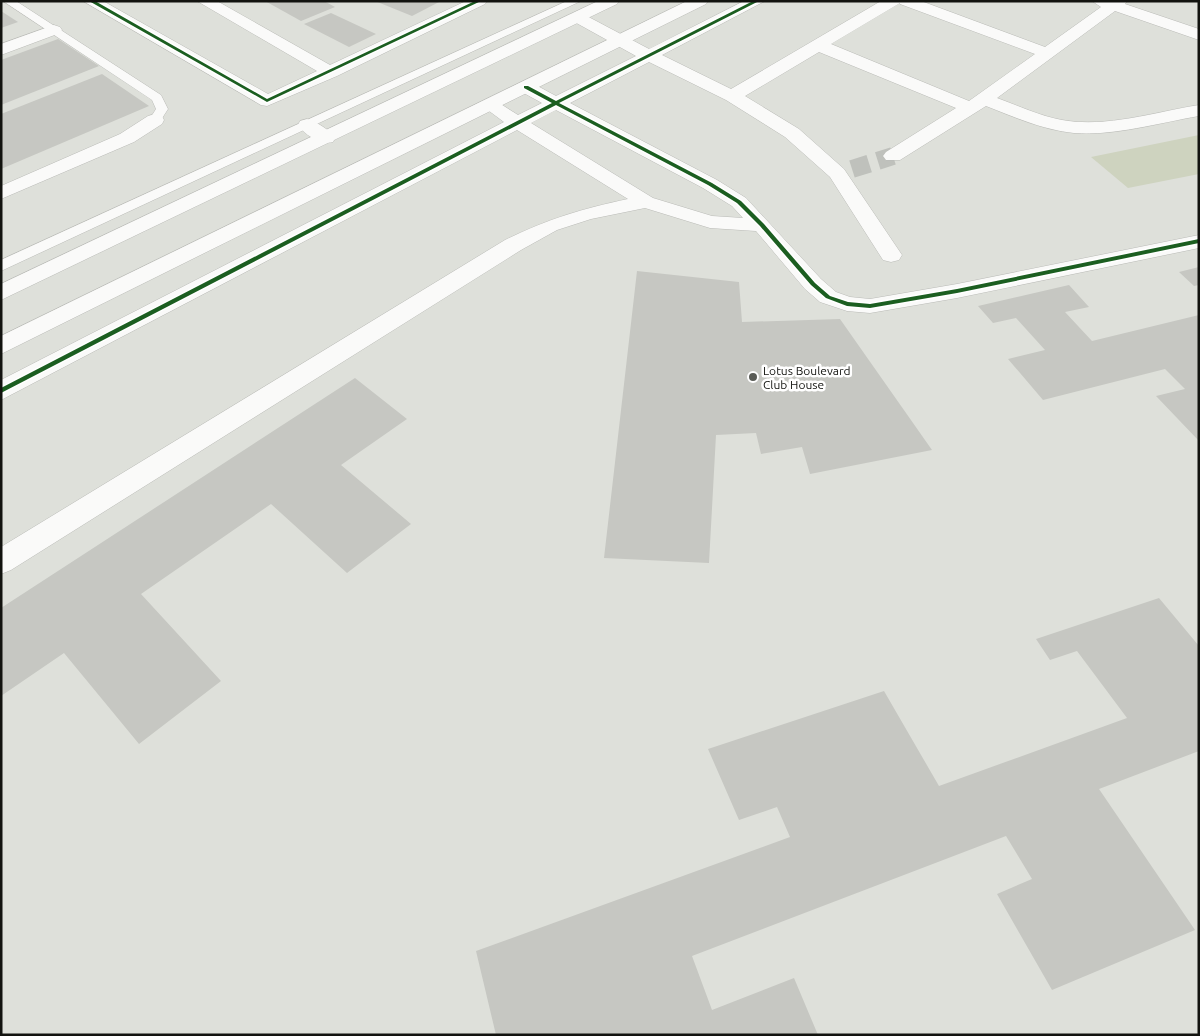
<svg xmlns="http://www.w3.org/2000/svg" width="1200" height="1036" viewBox="0 0 1200 1036" font-family="Ubuntu,sans-serif">
	<style>
		.green { fill: #ced3bf }
		.building { fill: #c6c7c2 }
		.lines { fill: none; stroke-linecap: round; stroke-linejoin: round }
		.street-tunnel { stroke: #bfc1bc; stroke-width: 18; stroke-dasharray: 18 9; stroke-linecap: butt }
		.lane-casing { stroke: #babbb7; stroke-width: 1 }
		.street-casing { stroke: #babbb7; stroke-width: 1 }
		.secondary-casing { stroke: #babbb7; stroke-width: 1 }
		.lane { fill: #fafaf9; fill-rule: evenodd }
		.street { fill: #fafaf9; fill-rule: evenodd }
		.secondary { fill: #fafaf9; fill-rule: evenodd }
		.cycleway-casing { stroke: #fff; stroke-width: 3 }
		.cycleway { fill: #1b5e20; fill-rule: evenodd }
		.poi-dot { fill: #595b56; stroke: #fff; stroke-width: 2 }
		.labels { text-anchor: middle; dominant-baseline: central; stroke-width: 5; stroke-linejoin: round; paint-order: stroke }
		.poi-label { font-size: 12px; fill: #12130f; stroke: #fff; text-anchor: start }
	</style>
	<rect width="100%" height="100%" fill="#dee0da"/>
	<path class="green" d="M1199,135V174L1128,188L1091,157Z"/>
	<g class="building">
		<path d="M265,1H324L335,7L301,21Z"/>
		<path d="M375,1H441L412,16Z"/>
		<path d="M1,11L18,22L1,28Z"/>
		<path d="M331,13L376,34L349,47L304,24Z"/>
		<path d="M58,39L99,66L1,105V60Z"/>
		<path d="M102,74L149,106L1,169V114Z"/>
		<path d="M1199,267V285L1194,286L1179,272Z"/>
		<path d="M637,271L739,282L742,322L840,319L932,450L810,474L802,447L761,454L756,433L716,435L709,563L604,558Z"/>
		<path d="M1069,285L1089,307L1065,312L1092,341L1199,315V441L1156,396L1185,389L1165,369L1043,400L1008,359L1045,350L1016,318L993,323L978,306Z"/>
		<path d="M355,378L407,419L341,465L411,524L347,573L271,504L141,594L221,681L139,744L64,653L1,696V608Z"/>
		<path d="M1159,598L1199,646V751L1099,789L1195,930L1052,990L997,894L1032,879L1006,836L692,956L712,1010L794,978L818,1035H496L476,951L790,837L777,807L739,820L708,749L884,691L939,786L1127,718L1077,651L1050,660L1036,639Z"/>
	</g>
	<g class="lines">
		<path class="street-tunnel" d="M852,169L893,156"/>
		<g class="lane-casing">
			<g id="lane">
				<path d="M3,1H16L161,95L168,109L159,123H151L149,120L156,109L152,100Z"/>
				<path d="M567,1H581L1,271V260Z"/>
			</g>
		</g>
		<g class="street-casing">
			<g id="street">
				<path d="M83,1H103L268,94L317,71L197,1H217L330,65L466,1H487L485,4L337,76L267,106L261,105Z"/>
				<path d="M744,1H765L662,55L731,89L881,1H921L1045,47L1101,7L1092,1H1127L1125,4L1199,29V40L1115,11L997,98C1019,106 1040,116 1062,120C1107,128 1155,112 1199,105V116C1158,123 1115,136 1074,133C1043,130 1014,117 986,106L900,160H886L883,156L886,152L956,108L819,52L745,96L799,129L844,169L902,255L899,260L891,262L883,260L830,177L785,137L726,100L649,62L570,103L717,180L746,198L821,279L836,292L850,297L870,299L957,284L1199,235V248L957,298L870,313L847,311L820,302L805,289L756,231L710,228L645,208L591,219L557,230L521,250L11,570L1,574V547L505,240C548,219 581,209 628,199L517,130L1,400V380L504,122L481,105L484,101H496L518,115L542,103L520,91L517,87L520,83H532L556,96L636,56L571,20L569,17L571,14H583L649,49ZM900,3V4L1035,54L969,101L831,44ZM556,110L703,188L732,206L743,218L712,216L653,198L531,123Z"/>
				<path d="M54,25L60,27L62,30L60,33L1,55V44Z"/>
				<path d="M155,114L162,116L164,120L162,124L134,142L1,199V186L120,134L148,116Z"/>
				<path d="M307,119C317,122 330,130 335,138L333,142C320,145 305,135 298,125L300,121Z"/>
			</g>
		</g>
		<g class="secondary-casing">
			<g id="secondary">
				<path d="M598,1H619L617,4L1,300V284Z"/>
				<path d="M687,1H708L706,4L1,354V336Z"/>
			</g>
		</g>
		<use href="#lane" class="lane"/>
		<use href="#street" class="street"/>
		<use href="#secondary" class="secondary"/>
		<g class="cycleway-casing">
			<g id="cycleway">
				<path d="M89,1H95L267,99L475,1H481L267,102Z"/>
				<path d="M753,1H759L559,103L712,183L741,201L764,224L815,283L830,296L848,302L870,304L957,289L1199,239V243L957,293L870,308L847,306L826,298L811,285L760,226L737,203L708,185L556,105L1,393V388L552,103L524,88V86H528L556,101Z"/>
			</g>
		</g>
		<use href="#cycleway" class="cycleway"/>
	</g>
	<circle class="poi-dot" cx="753" cy="377" r="5"/>
	<g class="labels">
		<g class="poi-label">
			<text x="763" y="370">Lotus Boulevard<tspan x="763" dy="14">Club House</tspan></text>
		</g>
	</g>
	<rect width="1200" height="1036" fill="none" stroke="#12130f" stroke-width="5"/>
</svg>
